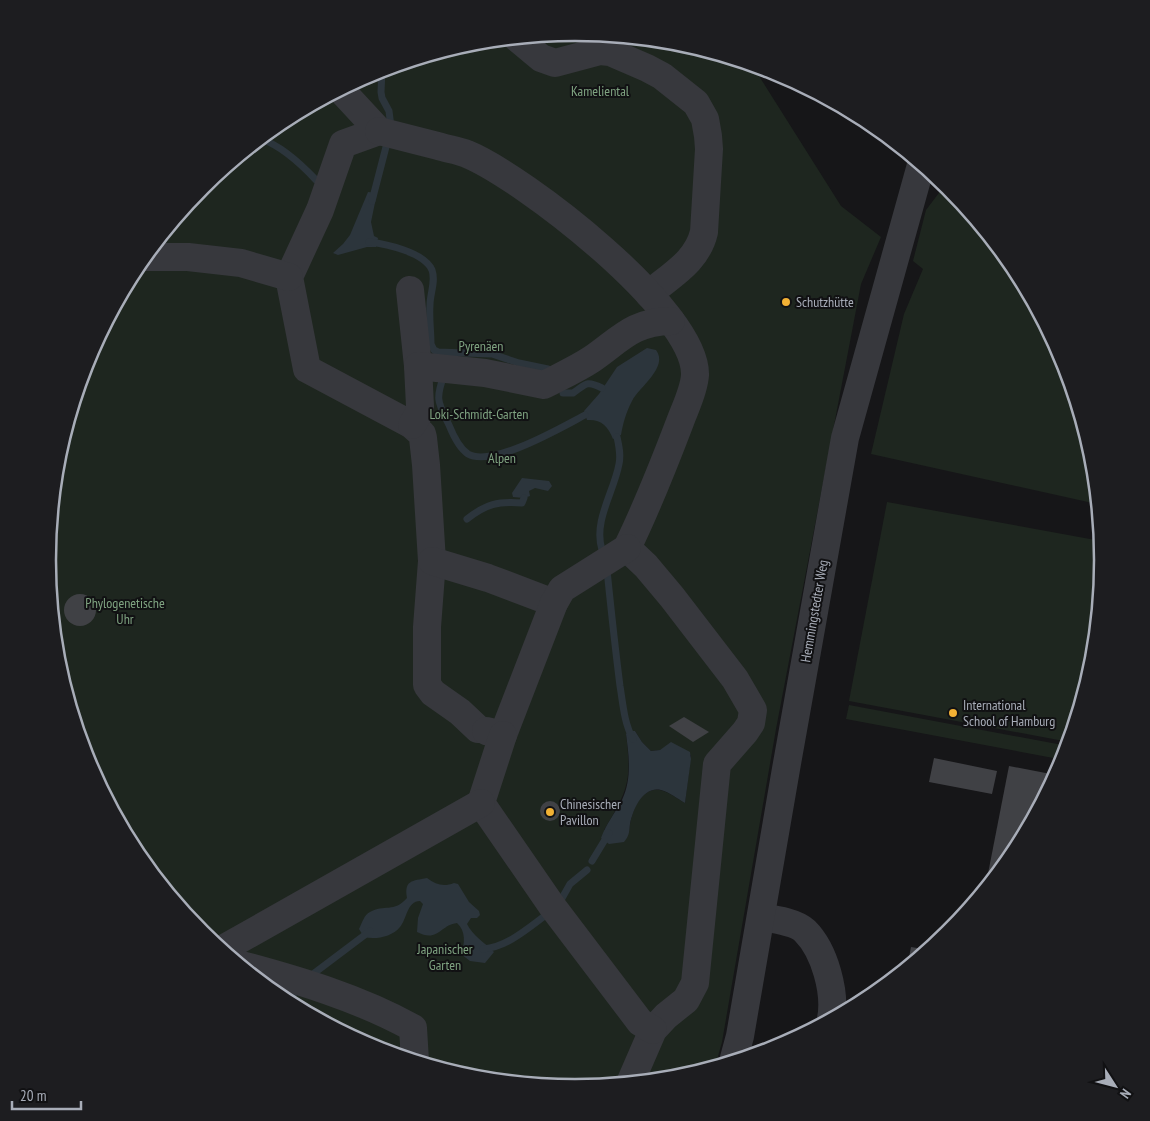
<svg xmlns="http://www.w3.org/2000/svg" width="1150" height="1121" viewBox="0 0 1150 1121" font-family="'PT Sans Narrow',sans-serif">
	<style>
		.green { fill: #1e261f; fill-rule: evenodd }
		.water { fill: #2c353c }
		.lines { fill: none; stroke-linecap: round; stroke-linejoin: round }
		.stream { stroke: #2c353c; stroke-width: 7 }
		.building { fill: #404145 }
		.minor { stroke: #37383d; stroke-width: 28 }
		.poi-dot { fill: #f2b134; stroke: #111113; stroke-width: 2 }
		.labels { text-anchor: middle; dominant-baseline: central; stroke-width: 4; stroke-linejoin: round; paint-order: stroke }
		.park-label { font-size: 14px; fill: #7fa381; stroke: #111113 }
		.poi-label { font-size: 14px; fill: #a8adb8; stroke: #111113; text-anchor: start }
		.street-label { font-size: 14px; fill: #a8adb8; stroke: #111113 }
		.rim { fill: none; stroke: #a8adb8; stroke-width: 2.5 }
	</style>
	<rect width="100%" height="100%" fill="#161618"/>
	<g class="green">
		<path d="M575,33L678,43L752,65L841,206L881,237L861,284L776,729L722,1042L715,1067L678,1078L575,1088L472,1078L373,1048L281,999L201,934L136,854L87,762L57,663L47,560L57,457L87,358L136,267L202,187L282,121L373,73L472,43ZM635,731L642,742L651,751L660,750L666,747L691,755L685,803C678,799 669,792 660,790C638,787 630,817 629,833L604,830C628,790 632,781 626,734Z"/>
		<path d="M945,185L1014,267L1063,359L1093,458L1097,504L871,454L904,314L923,269L913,261L926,210Z"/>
		<path d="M887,502L1101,541L1103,561L1093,664L1069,742L849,701Z"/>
		<path d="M849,705L1068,746L1064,760L846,719Z"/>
	</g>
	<g class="water">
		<path d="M368,192L377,193L371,222L374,236L378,238L376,247H367L338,255L333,253L343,244L350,235Z"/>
		<path d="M647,348L656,350C669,367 639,387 632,401C626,412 623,424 621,435L613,439C608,426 601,419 587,420L584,411L599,394L617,367Z"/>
		<path d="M522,478L549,481L552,486L548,491L535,488L529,491L530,496L524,498L513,497L512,493Z"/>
		<path d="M629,731H635L642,742L651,751L660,750L671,742L690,752L691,759L685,803C678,799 669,792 661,790C643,786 633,809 630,824C629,831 630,835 624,842L609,844L601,838C606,824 615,813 622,800C632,779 629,756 626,734Z"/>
		<path d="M427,878C436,885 444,887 454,883L458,884L469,902L479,911L480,915L477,918H471L467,924C473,936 484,942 494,952L485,963L470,961L461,954C465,944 466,931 457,923C440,925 438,943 417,932L418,918L423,904L420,901C407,901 407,919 400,927C392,937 375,940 364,937L359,929C362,923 364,915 370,912C384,904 394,913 407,898C404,880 412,881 427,878Z"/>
	</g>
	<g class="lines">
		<g class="stream">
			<path d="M382,70L381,92L382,98L389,111L391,127"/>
			<path d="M261,139C282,146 301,164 316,180"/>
			<path d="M372,201L387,143"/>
			<path d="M369,242C386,244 424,252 432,270C436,282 430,293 430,305C429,318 431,331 431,344L434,350L438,352L492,354L519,363L548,369"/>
			<path d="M444,375C435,400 438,402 449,425C453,435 459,448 468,454C492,468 562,427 585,415"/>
			<path d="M563,393H573C586,384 586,380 602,388"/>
			<path d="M467,519C486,504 498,501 522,503L524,498"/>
			<path d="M602,550C593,521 614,492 619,464C621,455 619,446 617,437"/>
			<path d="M607,570C611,609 615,647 620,686C623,704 624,723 633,739"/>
			<path d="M592,861L609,833"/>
			<path d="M561,900L570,884L587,870"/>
			<path d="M483,949C507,947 527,929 546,915"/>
			<path d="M309,977L370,931"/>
			<path d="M286,1002L298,989"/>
		</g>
	</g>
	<g class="building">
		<circle cx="80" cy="610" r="16"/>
		<path d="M684,717L709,732L693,742L669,726Z"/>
		<path d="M934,758L997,771L992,794L929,782Z"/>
		<path d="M1009,766L1056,775L1014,854L985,889Z"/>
		<circle cx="550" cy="811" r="10"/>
		<path d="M911,947L929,950L907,968Z"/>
		<path d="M668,1074L670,1079L649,1081Z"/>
	</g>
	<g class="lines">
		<g class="minor">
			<path d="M517,38L541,58L555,63L600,51L610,52L647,68L662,76L696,103L705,119L708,136L709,149L704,232C697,262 671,275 649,294"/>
			<path d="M341,90L379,131L343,144L320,210L289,277L307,369L412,425L422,434L423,438L426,465L432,561L427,627V685L433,693L460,712L478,729"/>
			<path d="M379,131C399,136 418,141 438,146C447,149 458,150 467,154C523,177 697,311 695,375C694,391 685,408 680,422C664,464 647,507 627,548L646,566L672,597L735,679L753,710L751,723L745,732L717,764L695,983L686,1000L666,1016L653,1030L630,1083"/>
			<path d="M144,257H188L241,263L289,277"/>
			<path d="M410,290L418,366"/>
			<path d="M412,425L419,413L420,406L418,366L485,373L544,385C559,377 577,369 592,359C621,339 632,322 671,321"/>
			<path d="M432,561L488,578L554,603"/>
			<path d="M486,731L503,735L554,603L562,589L627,548"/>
			<path d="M503,735L481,803L552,906L640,1022L653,1030"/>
			<path d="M761,917C773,919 796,922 805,931C825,951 836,993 831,1019"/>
			<path d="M221,950L481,803"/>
			<path d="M238,964C298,980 359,998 413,1028L415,1061"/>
			<path d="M733,1062L740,1036L786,769L845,438L921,165"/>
		</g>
	</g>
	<g class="poi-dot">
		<circle cx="786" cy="302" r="5"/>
		<circle cx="953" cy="713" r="5"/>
		<circle cx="550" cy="812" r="5"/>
	</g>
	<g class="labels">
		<g class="park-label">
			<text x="600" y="91">Kameliental</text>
			<text x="481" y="346">Pyrenäen</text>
			<text x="479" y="414">Loki-Schmidt-Garten</text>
			<text x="502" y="458">Alpen</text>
			<text x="125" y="603">Phylogenetische<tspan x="125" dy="16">Uhr</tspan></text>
			<text x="445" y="949">Japanischer<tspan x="445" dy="16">Garten</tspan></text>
		</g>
		<g class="poi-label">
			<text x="796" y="302">Schutzhütte</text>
			<text x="963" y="705">International<tspan x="963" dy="16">School of Hamburg</tspan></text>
			<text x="560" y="804">Chinesischer<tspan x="560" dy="16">Pavillon</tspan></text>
		</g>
		<g class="street-label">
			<text transform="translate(814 611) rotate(-80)">Hemmingstedter Weg</text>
		</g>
	</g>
	<path d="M0 0H1150V1121H0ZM56 560a519 519 0 1 1 1038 0a519 519 0 1 1-1038 0Z" fill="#1d1d20" fill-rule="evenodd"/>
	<path class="rim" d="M56 560a519 519 0 1 1 1038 0a519 519 0 1 1-1038 0Z"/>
	<g transform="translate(1115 1086) rotate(126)" stroke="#111113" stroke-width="4" paint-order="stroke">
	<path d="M0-4L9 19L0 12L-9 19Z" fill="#a8adb8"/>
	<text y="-8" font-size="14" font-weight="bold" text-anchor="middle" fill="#a8adb8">N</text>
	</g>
	<path d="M12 1101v8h69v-8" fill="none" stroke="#a8adb8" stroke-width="2.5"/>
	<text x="20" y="1101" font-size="15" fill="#a8adb8" stroke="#111113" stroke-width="4" paint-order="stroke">20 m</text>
</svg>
